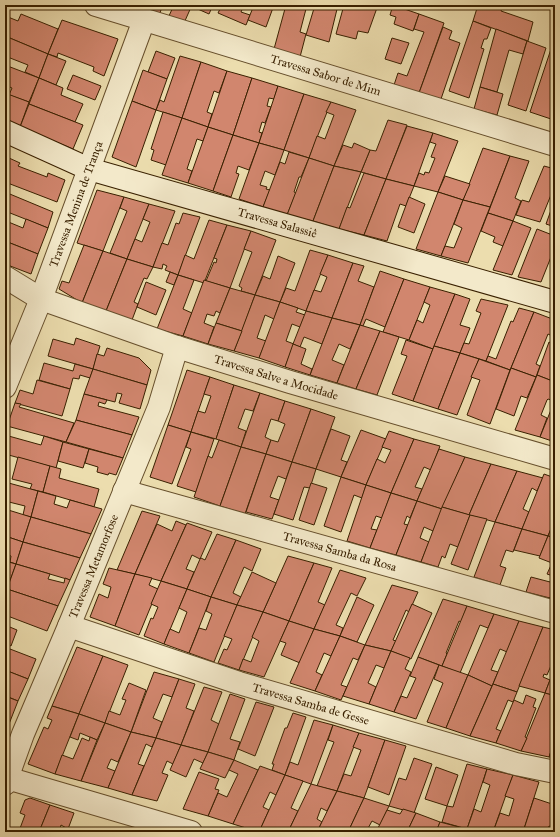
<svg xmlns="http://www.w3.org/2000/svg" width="560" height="837" viewBox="0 0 560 837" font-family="'IM FELL Great Primer',serif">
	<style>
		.building { fill: #d1866e; stroke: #392000 }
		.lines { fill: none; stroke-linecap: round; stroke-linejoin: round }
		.street-casing { stroke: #664f2c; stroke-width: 24 }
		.secondary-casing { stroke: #392000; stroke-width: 24 }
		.street { stroke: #f3e9ca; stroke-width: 22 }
		.secondary { stroke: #f3e9ca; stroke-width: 22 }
		.labels { text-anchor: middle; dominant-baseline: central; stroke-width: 3; stroke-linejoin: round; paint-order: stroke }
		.street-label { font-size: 12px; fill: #392000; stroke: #f3e9ca }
	</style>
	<rect width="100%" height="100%" fill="#ecddae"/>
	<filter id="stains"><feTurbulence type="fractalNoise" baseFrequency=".005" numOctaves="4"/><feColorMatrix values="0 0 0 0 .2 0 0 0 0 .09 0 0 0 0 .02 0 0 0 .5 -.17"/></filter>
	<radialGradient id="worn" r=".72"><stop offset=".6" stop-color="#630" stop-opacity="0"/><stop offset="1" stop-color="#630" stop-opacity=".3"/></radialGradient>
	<g class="building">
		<path d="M137,5H163L159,15L136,9Z"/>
		<path d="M174,5H192L184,23L168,18Z"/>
		<path d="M192,5H213L209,14L191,6Z"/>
		<path d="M222,5H244L241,12L250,15L246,25L218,13Z"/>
		<path d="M254,5H274L266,27L248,20Z"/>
		<path d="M286,5H307L300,32L306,34L300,57L274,49Z"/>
		<path d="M315,5H338L329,42L306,35Z"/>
		<path d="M344,5H378L368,33L358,31L356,39L336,34Z"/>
		<path d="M393,5L419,14L413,31L394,24L396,17L390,15Z"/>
		<path d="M478,5H503L501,11L533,22L528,41L473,21Z"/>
		<path d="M21,14L58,29L48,54L5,36V24L8,17L18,21Z"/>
		<path d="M419,14L444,23L419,93L394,85L398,73L407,76L424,32L414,29Z"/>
		<path d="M62,20L118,39L104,76L93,71L94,67L58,53L57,57L48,54Z"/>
		<path d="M473,21L491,28L487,39H484L481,48L484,49L469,98L449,91Z"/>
		<path d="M443,27L452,31L449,39L460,43L441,99L419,93Z"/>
		<path d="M496,29L527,41L523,54L509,50L497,92L480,87Z"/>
		<path d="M5,36L48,54L39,78L25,72L28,65L5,56Z"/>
		<path d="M555,37V108L551,119L530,112Z"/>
		<path d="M392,38L409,43L401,64L385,59Z"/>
		<path d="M527,41L546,48L526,111L508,105Z"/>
		<path d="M156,51L175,58L167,79L148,72Z"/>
		<path d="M48,54L66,61L56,85L39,78Z"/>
		<path d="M180,56L201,62L182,118L156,110L160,100L164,102Z"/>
		<path d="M201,62L227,71L219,93L214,91L207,112L212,114L208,127L182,118Z"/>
		<path d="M5,65L39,78L29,102L9,95L12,88L5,85Z"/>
		<path d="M143,70L167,79L156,110L132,101Z"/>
		<path d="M227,71L252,78L233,135L208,127Z"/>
		<path d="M73,75L101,86L95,100L67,89Z"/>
		<path d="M39,78L63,88L61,95L83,104L75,122L29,104Z"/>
		<path d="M252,78L278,86L274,99L269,98L267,106L271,107L265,123L262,122L259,132L262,133L259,143L233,135Z"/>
		<path d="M278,86L304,94L284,150L259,143Z"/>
		<path d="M480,87L503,94L497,115L474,109Z"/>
		<path d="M5,93L29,102L20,127L5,121Z"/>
		<path d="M304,94L331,102L309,158L284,150Z"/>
		<path d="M132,101L156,110L136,167L112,157Z"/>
		<path d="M331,102L356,110L334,166L309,158L317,136L325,139L334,115L326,112Z"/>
		<path d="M29,104L83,125L73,149L20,127Z"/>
		<path d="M163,112L182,118L166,165L151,160L154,150L151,149Z"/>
		<path d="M182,118L208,127L203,141L197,139L187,169L192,171L188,183L162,175Z"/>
		<path d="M388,120L407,125L386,179L361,172L370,150L376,151Z"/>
		<path d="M407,126L433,133L414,186L386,179Z"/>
		<path d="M208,127L233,135L213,191L188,183Z"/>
		<path d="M433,133L458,141L438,192L414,186L419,173L424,175L425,172L429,173L435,158L431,157L436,144L430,142Z"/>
		<path d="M233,135L259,143L249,170L238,166L236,173L239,174L231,197L213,191Z"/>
		<path d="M259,143L284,150L275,175L265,171L260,185L267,187L266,189L270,190L263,207L239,199Z"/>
		<path d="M354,143L370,150L361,172L334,166L343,145L352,148Z"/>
		<path d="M483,148L510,156L490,207L463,200Z"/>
		<path d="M289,152L309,158L301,177H299L294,192L296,193L287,215L263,207L280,162L285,164Z"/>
		<path d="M510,156L529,161L515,198L521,201L513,221L488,213Z"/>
		<path d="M5,157L9,158L5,169Z"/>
		<path d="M9,158L20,163L18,166L47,177L48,173L65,180L57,202L5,182V169Z"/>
		<path d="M309,158L334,166L313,221L287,215Z"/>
		<path d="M334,166L361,172L339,229L313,221Z"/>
		<path d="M544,166L555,169V185L540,222L516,215L522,200L529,202Z"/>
		<path d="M364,173L386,179L364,235L339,229L347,207L350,208Z"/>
		<path d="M445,176L470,184L463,200L438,192Z"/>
		<path d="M386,179L414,186L406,206L400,204L387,241L364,235Z"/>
		<path d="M97,190L124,197L103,251L77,243Z"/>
		<path d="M5,192L53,212L48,228L5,211Z"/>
		<path d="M438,192L463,200L441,256L416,249Z"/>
		<path d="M124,197L149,204L127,259L110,253L127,211L120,208Z"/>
		<path d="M409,197L425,204L414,233L398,227Z"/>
		<path d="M555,199V227L546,224Z"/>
		<path d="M463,200L490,207L468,263L441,256L445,246L454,248L462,228L454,224Z"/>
		<path d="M149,204L175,211L153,267L127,259L135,239L142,242L150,222L143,219Z"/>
		<path d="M5,211L9,213L6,221L23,228L26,219L48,228L38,254L5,241Z"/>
		<path d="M183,213L200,217L178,275L165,270L167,266L163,264L162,269L153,267L162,243L168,245L176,223L179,224Z"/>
		<path d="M488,213L513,221L503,246L493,242L495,237L481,231Z"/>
		<path d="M209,220L227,225L204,283L178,275L185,255L194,259Z"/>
		<path d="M513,221L531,228L512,275L493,270Z"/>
		<path d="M227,225L251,231L230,288L206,281L214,262L216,263L217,259L214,258Z"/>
		<path d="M537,229L555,236V247L541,282L518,277Z"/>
		<path d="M251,231L276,240L255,295L241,291L242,288L239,286L252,252L244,249Z"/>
		<path d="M5,241L38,254L31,274L5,264Z"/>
		<path d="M84,245L103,251L82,303L59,289L62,281L69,283Z"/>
		<path d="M310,250L328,255L306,311L280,302L286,288L295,291Z"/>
		<path d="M103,251L127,259L106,311L82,303Z"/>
		<path d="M328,255L353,263L332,318L306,311L314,290L321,292L327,277L320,274Z"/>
		<path d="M278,256L295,263L280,302L255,295L263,276L270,279Z"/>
		<path d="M127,259L153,267L147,279L144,278L134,302L138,304L132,320L106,311Z"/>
		<path d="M353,263L364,266L358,281L374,287L360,325L332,318Z"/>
		<path d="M380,271L404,279L385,327L366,319L363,326L360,325Z"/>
		<path d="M170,272L178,275L174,285L166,282Z"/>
		<path d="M178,275L194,280L183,309L192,313L183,336L157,329Z"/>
		<path d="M404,279L430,287L409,340L383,332Z"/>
		<path d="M204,280L230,288L220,313L216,311L214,316L207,314L204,323L214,327L208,344L183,336Z"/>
		<path d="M146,282L166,290L156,315L137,307Z"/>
		<path d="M430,287L455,294L433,349L409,340L417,320L423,323L430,305L424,302Z"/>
		<path d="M230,288L255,295L242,331L216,323Z"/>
		<path d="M455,294L470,299L460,325L470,328L460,353L434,346Z"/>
		<path d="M255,295L280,302L274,319L265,315L257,338L266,341L259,358L234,351Z"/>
		<path d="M481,299L508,305L486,361L460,353L464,343L469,344L481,313L476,311Z"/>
		<path d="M280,302L298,308L296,312L305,315L300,327L292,324L286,341L294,344L285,367L259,358Z"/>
		<path d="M519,308L534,312L511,368L510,370L486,361L488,356L496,359L511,321L513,322Z"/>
		<path d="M306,311L332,318L322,344L304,337L300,347L293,344Z"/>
		<path d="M534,312L555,320V328L552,336L548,334L536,364L540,366L536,377L511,368Z"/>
		<path d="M332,318L360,325L350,349L339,344L332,360L344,365L337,383L310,375Z"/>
		<path d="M216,323L242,331L234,351L208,344Z"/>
		<path d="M360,325L380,331L356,389L337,383Z"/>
		<path d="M380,331L399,337L377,395L356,389Z"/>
		<path d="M76,338L100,346L93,369L48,356L53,339L74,345Z"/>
		<path d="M406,340L433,349L413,401L392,394L407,356L401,354Z"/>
		<path d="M549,342L555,345V382L537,375Z"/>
		<path d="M293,344L306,349L301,364L312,369L310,375L285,367Z"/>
		<path d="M434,346L460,353L438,409L413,401Z"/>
		<path d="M107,348L139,358L151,370L147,385L93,369L97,354L104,356Z"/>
		<path d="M460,353L479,359L457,415L438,409Z"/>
		<path d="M479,359L510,370L490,424L467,415L480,380L471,377Z"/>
		<path d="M44,363L73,371L75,364L93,369L90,378L80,375L79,379L73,378L70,389L39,380Z"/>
		<path d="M511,368L536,377L527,398L521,396L514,416L496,409Z"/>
		<path d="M93,369L147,385L140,409L119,403L122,394L117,393L115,402L84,394Z"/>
		<path d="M187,370L210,377L191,432L168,425Z"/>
		<path d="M537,375L555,382V400L554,401L548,399L547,400L541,415L547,418L540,437L515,430Z"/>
		<path d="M210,377L234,385L216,439L191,432L198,411L205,413L211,396L204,394Z"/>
		<path d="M37,380L70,389L62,416L15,403L20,390L33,394Z"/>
		<path d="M234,385L260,393L253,411L245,409L238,428L246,431L241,447L216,439Z"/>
		<path d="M260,393L285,401L278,421L271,419L265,437L271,440L266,454L241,447Z"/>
		<path d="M84,394L107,400L105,404L99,402L98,406L139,417L132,435L76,420Z"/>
		<path d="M555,400V442L540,437Z"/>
		<path d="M285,401L311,409L292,462L266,454L271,440L278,442L285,424L278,421Z"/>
		<path d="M15,403L21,404L19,407L74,423L66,442L7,426Z"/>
		<path d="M311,409L335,417L316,469L292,462Z"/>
		<path d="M76,420L132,435L123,458L66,442Z"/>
		<path d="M168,425L191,432L172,484L150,477Z"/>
		<path d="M331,429L350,436L341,460L347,462L341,477L316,469Z"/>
		<path d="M361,430L386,439L366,485L341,477Z"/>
		<path d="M389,431L414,439L391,493L366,485L377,459L385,463L391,450L382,447Z"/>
		<path d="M191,432L214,439L196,492L177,486L191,449L186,447Z"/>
		<path d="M5,435L41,445L44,436L63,442L56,468L5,454Z"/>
		<path d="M414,439L440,446L431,470L424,467L415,487L422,489L417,501L391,493Z"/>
		<path d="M219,440L241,447L220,506L194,497L208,456L212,458Z"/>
		<path d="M63,442L89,449L83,468L58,461Z"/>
		<path d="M241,447L266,454L245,514L220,506Z"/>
		<path d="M89,449L123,458L116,475L109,473L108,475L97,472L98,467L85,463Z"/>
		<path d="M439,449L465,457L442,509L417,501Z"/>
		<path d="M266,454L292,462L286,479L278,476L270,497L279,500L272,519L246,512Z"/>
		<path d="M18,457L50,466L43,492L30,489L32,484L12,479Z"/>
		<path d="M465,457L491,464L469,515L442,507Z"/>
		<path d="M292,462L316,469L310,488L304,487L293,520L274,514Z"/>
		<path d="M491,464L517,471L495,522L469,515Z"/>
		<path d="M50,466L61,469L59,478L99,489L94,507L43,492Z"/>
		<path d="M517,471L543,478L537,491L532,488L523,509L529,512L522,529L495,522Z"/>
		<path d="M544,474L555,478V519L548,536L522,529Z"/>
		<path d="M341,477L366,485L362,498L354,495L341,532L324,526Z"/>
		<path d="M5,482L38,491L31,517L23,515L25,506L5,501Z"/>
		<path d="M311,483L327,488L314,525L299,520Z"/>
		<path d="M366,485L391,493L382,518L376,516L371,529L377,530L370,548L347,541Z"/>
		<path d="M38,491L56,496L54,504L67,508L70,500L102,509L91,534L31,517Z"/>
		<path d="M391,493L417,501L410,518L407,516L404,524L408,525L396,555L370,548Z"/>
		<path d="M417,501L442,509L433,531L424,527L420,538L429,542L421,562L396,555Z"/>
		<path d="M442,507L470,515L458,547L450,544L445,558L442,556L438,567L421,562Z"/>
		<path d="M5,509L31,517L23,542L5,536Z"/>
		<path d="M142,511L160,516L135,574L117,570Z"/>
		<path d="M470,515L487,519L468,570L451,564Z"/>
		<path d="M31,517L91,534L80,558L23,542Z"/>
		<path d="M555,519V538L548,536Z"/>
		<path d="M176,521L186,525L161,581L135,574L157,524L172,531Z"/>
		<path d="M495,522L522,529L513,552L506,550L500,566L506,568L500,585L474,577Z"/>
		<path d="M187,523L212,532L200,559L192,555L186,569L194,572L187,589L161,581Z"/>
		<path d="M522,529L548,536L540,556L514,550Z"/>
		<path d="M217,534L236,540L211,597L187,589L200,559L201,558L205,560Z"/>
		<path d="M5,536L23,542L16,564L10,562L11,556L5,554Z"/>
		<path d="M548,536L555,538V585L550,598L526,592L531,577L550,582L553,576L547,574L552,563L539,558Z"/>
		<path d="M236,540L261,549L252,571L244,567L233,593L241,597L237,605L211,597Z"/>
		<path d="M23,542L80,558L70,580L16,564Z"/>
		<path d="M288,556L314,563L289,621L263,612Z"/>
		<path d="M5,561L16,564L7,589L5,588Z"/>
		<path d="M314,563L332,568L318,602L325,605L314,629L289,621Z"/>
		<path d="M16,564L50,574L48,579L64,583L65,578L70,580L58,606L7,589Z"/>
		<path d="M109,568L135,574L115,626L90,617L99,594L108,598L111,587L103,584Z"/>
		<path d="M340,570L366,578L357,596L351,593L336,625L343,628L340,636L314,629Z"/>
		<path d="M252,572L276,583L263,612L237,605Z"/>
		<path d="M135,574L152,578L149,585L158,589L139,635L115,626Z"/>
		<path d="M161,581L187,589L164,644L144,636L151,618L153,619L158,607L151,604Z"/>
		<path d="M392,585L418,592L409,612L406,610L393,640L396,641L391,651L365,645Z"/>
		<path d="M555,585V599L550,598Z"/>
		<path d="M7,589L58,606L47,631L5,615V596Z"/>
		<path d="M187,589L211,597L189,653L164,644L170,629L179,633L187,612L179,608Z"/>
		<path d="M211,597L237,605L214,662L189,653L199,628L206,630L212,614L206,611Z"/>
		<path d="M357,597L374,605L357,642L340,636Z"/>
		<path d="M443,599L467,606L461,622L459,621L446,653L447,654L442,666L418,657Z"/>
		<path d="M412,604L432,613L411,659L391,651Z"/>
		<path d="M237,605L263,612L239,670L218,663L224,649L227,650L232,639L224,636Z"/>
		<path d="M467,606L494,614L488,628L480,625L460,673L442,666Z"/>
		<path d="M263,612L289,621L264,677L239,670L243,659L251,662L259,641L252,637Z"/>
		<path d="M494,614L519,621L507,652L500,649L491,670L498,672L492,686L468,675Z"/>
		<path d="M289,621L314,629L300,663L281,655L286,643L280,641Z"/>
		<path d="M519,621L543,627L517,692L493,684Z"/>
		<path d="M5,625L17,630L11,646L5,643Z"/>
		<path d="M543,627L555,630V661H553L547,675L544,674L543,677L550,680L545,693L519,686Z"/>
		<path d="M314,629L340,636L331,656L324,653L316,672L322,675L315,691L290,683Z"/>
		<path d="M340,636L365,645L358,660L353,658L341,685L347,687L341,700L315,691Z"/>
		<path d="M365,645L391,651L384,668L376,665L368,683L376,687L369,704L343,696Z"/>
		<path d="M77,647L103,656L79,714L52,706Z"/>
		<path d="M10,649L36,659L28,679L5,670V662Z"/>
		<path d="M391,651L410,658L405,669L411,672L394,712L369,704Z"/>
		<path d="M103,656L128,665L105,723L79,714Z"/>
		<path d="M418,657L439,665L416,719L394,712L401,696L407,698L416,678L410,676Z"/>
		<path d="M439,665L468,675L446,728L427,722L443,683L434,679Z"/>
		<path d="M555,667V696L545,693Z"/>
		<path d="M5,670L28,679L18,701L6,696L9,690L5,689Z"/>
		<path d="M154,672L179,679L172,697L163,694L153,718L162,722L156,738L131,732Z"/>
		<path d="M468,675L492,686L470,736L446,728Z"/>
		<path d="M179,679L195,684L186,708L194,711L181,745L156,738Z"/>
		<path d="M129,683L146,690L131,732L105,723L109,711L120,715L126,700L122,699Z"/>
		<path d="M493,684L517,692L513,702L508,700L496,729L501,731L496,743L470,736Z"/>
		<path d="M204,687L222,692L211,720L219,724L208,752L181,745Z"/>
		<path d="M545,693L555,696V740L549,757L521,751Z"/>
		<path d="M230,694L245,699L230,739L240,742L234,760L208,752Z"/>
		<path d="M526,695L536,699L533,707L536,708L525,737L527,738L521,751L496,743L514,700L523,704Z"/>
		<path d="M5,696L18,701L9,724L5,722Z"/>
		<path d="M256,702L274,707L255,756L238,749Z"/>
		<path d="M52,706L79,714L55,774L28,764L44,727L48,729L52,720L47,718Z"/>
		<path d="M293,713L306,717L285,775L272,770L274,764H272L285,728H287Z"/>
		<path d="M79,714L105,723L97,740L80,733L78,740L70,737Z"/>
		<path d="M314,720L333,725L311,784L285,775L290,762L298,765Z"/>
		<path d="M105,723L131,732L118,762L111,759L107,768L115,771L108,788L81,781Z"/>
		<path d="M333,725L359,733L337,791L317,786L334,742L328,740Z"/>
		<path d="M131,732L156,738L152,747L146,744L138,764L144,766L132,795L108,788Z"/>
		<path d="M359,733L385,740L364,798L337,791L344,774L351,776L361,750L353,747Z"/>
		<path d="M90,737L97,740L81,781L55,774L62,755L73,759L82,738L89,741Z"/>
		<path d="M156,738L181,745L173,764L167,761L162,773L168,775L157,801L132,795Z"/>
		<path d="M385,740L406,746L389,795L368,787Z"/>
		<path d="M555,740V758L549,757Z"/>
		<path d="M181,745L208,752L203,763L194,759L186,777L170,770Z"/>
		<path d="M208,752L234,760L225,778L200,769Z"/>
		<path d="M414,758L432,764L414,813L389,806L399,778L406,780Z"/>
		<path d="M234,760L258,770L233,824L208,816L218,793L227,797L238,774L229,770Z"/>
		<path d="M467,764L487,769L467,829L442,822L447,806L453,807Z"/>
		<path d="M260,766L285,775L276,795L270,792L263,807L269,810L259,832L233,824Z"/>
		<path d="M436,767L458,775L447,806L425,799Z"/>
		<path d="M487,769L513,775L493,832H480L467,829L474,809L481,812L490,785L483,782Z"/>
		<path d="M199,772L219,779L215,789L219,790L208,816L183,809Z"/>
		<path d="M285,775L303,781L291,808L298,811L288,832H259Z"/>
		<path d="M513,775L539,782L523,832H493L500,813L509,816L514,799L505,796Z"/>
		<path d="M311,784L337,791L327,811L321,808L317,819L322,822L317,832H288Z"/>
		<path d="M337,791L364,798L348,832H317Z"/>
		<path d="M30,798L50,805L39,832H22L19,831L25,815L20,813L25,800Z"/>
		<path d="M364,798L389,806L380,825L372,821L366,832H348Z"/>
		<path d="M534,798L555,805V828L549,826L547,832H523Z"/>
		<path d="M50,805L74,813L68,829L61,825L59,832H39Z"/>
		<path d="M403,809L416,813L407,832H376L387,810L400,814Z"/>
		<path d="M416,813L440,822L436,832H407Z"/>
		<path d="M440,822L459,827L457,830L465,831L436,832Z"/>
		<path d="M467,829L480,832H465Z"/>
	</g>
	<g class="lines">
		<g class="street-casing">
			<g id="street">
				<path id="s1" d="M96,5L555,145"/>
				<path id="s2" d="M5,277L41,299L177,347L290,382L555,459"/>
				<path id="s3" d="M5,387L41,299L144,20"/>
				<path id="s4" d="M124,491L555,612"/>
				<path id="s5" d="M69,626L239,683L516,764L555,772"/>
				<path d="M7,778L191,832"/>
				<path id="s6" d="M5,784L23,734L69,626L159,407L177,347"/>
			</g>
		</g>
		<g class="secondary-casing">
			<g id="secondary">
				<path id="s7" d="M5,131L89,169L555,302"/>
			</g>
		</g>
		<use href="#street" class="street"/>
		<use href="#secondary" class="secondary"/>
	</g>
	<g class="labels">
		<g class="street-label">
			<text stroke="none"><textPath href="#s1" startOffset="240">Travessa Sabor de Mim</textPath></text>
			<text stroke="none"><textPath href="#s3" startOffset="196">Travessa Menina de Trança</textPath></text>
			<text stroke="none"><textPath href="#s7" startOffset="288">Travessa Salassiê</textPath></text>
			<text stroke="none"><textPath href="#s2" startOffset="290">Travessa Salve a Mocidade</textPath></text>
			<text stroke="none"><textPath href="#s4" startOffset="224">Travessa Samba da Rosa</textPath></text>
			<text stroke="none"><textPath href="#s6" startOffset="235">Travessa Metamorfose</textPath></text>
			<text stroke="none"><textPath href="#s5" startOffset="254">Travessa Samba de Gesse</textPath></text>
		</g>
	</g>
	<rect width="560" height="837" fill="none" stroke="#ecddae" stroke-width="20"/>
	<rect x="6" y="6" width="548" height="825" fill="none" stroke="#392000" stroke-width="2"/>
	<rect x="10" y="10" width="540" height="817" fill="none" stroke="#392000"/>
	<rect width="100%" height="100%" filter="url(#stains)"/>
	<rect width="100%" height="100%" fill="url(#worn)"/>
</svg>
